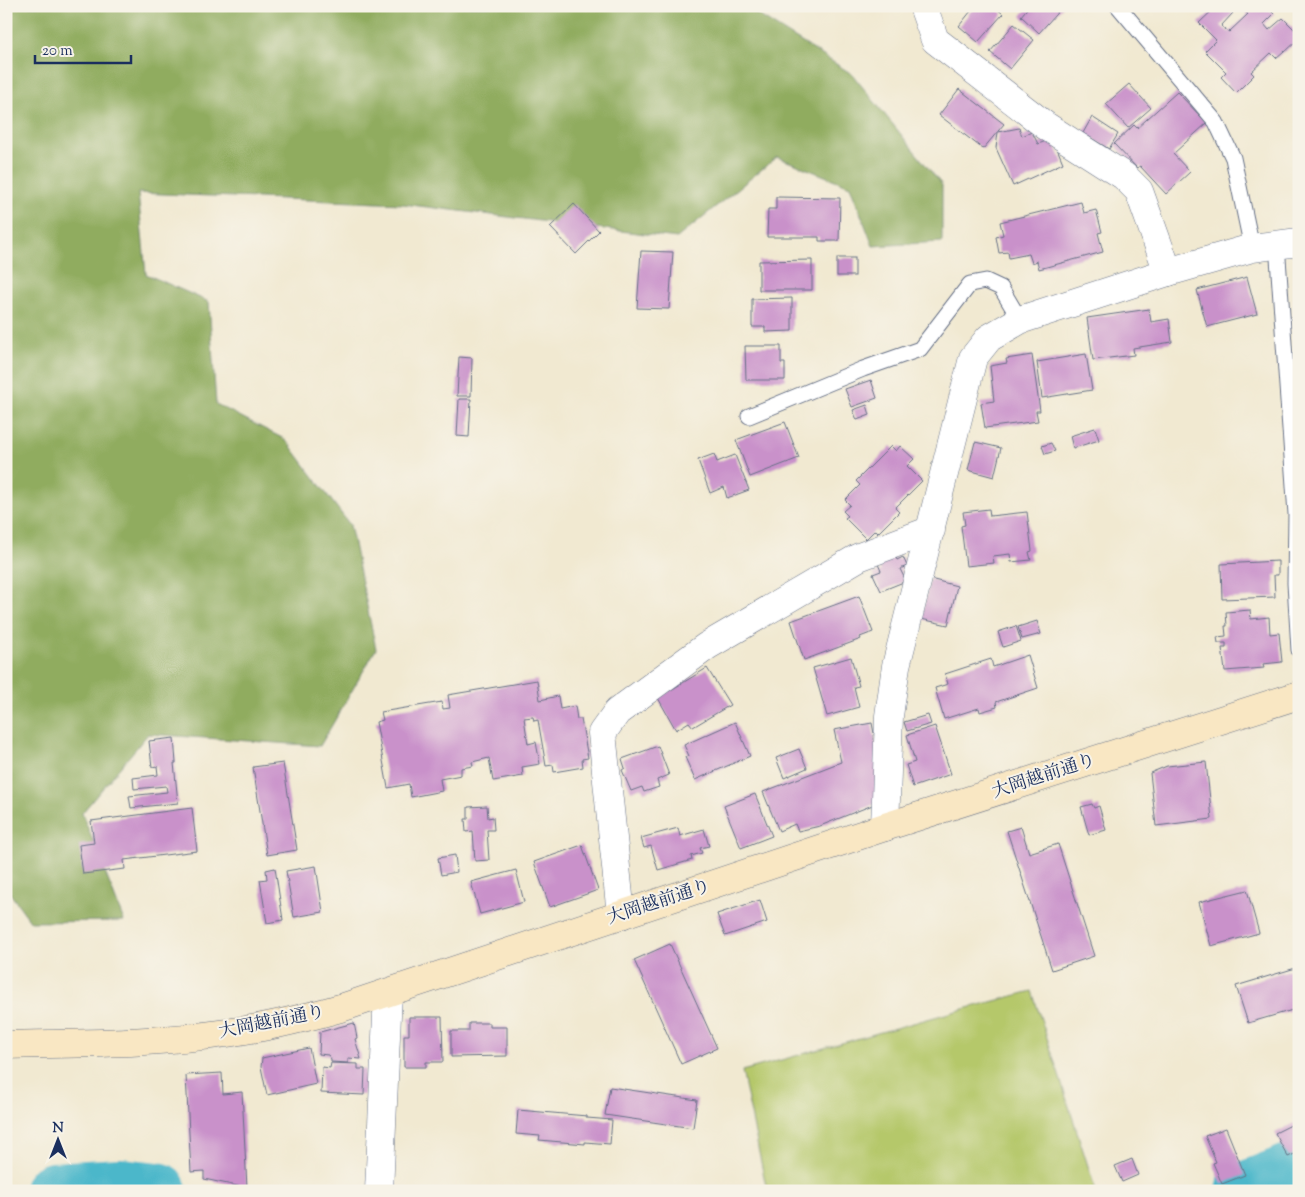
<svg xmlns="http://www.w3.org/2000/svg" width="1305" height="1197" viewBox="0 0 1305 1197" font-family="'Sorts Mill Goudy','Noto Serif JP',serif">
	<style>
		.green { fill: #b5c86b; stroke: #687c64 }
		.forest { fill: #90ac5f; stroke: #566e5e }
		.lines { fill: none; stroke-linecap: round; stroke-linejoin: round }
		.river { stroke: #4cb7ca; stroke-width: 58 }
		.building { fill: #c991ca }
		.lane-casing { stroke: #667086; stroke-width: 17 }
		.street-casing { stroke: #667086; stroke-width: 29 }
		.secondary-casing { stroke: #667086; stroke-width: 29 }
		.lane { stroke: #fff; stroke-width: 15 }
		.street { stroke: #fff; stroke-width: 28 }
		.secondary { stroke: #f9e7c3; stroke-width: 28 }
		.labels { text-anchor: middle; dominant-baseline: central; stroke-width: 4; stroke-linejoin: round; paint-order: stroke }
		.street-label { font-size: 18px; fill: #1b2f5e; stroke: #f7f3e8 }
	</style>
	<rect width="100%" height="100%" fill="#f7f3e8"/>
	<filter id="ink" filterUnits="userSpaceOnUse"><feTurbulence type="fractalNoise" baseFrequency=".02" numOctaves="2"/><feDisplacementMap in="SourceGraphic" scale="10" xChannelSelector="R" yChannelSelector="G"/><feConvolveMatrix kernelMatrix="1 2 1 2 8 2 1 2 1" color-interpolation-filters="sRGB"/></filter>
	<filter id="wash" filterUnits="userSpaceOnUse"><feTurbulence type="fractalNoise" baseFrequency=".0096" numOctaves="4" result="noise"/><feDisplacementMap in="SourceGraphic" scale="20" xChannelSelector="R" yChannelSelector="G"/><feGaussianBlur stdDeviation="1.12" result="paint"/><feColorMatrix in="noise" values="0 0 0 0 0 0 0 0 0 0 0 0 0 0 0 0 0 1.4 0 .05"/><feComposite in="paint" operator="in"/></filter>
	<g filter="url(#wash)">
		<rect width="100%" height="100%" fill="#f1e9d1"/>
		<path class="green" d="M1032,991L1096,1191H767L742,1071L949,1013Z"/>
		<path class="forest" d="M6,6H744L852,74L942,185V242L873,246L850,186L777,157L677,238L403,204L138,193L146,274L209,302L216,404L286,440L350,525L376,649L320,746L148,734L82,813L124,921L31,922L6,888Z"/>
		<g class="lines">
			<g class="river">
				<path d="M53,1191L121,1187L158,1191"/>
				<path d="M1244,1191L1299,1169"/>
			</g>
		</g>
		<g id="blocks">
			<g class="building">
				<path d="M975,6H994L1003,14L978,42L959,26Z"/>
				<path d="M1029,6H1063L1039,33L1021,16Z"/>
				<path d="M1217,6H1226L1233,13L1221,26L1229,32L1248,14L1244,11L1249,6H1270L1272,8L1270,10L1274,14L1264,24L1269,30L1283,18L1299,34V39L1285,52L1284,51L1276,58L1271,53L1251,72L1254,75L1236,93L1221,77L1226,72L1205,51L1216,40L1199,23Z"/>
				<path d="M1014,24L1034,40L1010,69L990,52Z"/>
				<path d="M1129,84L1151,108L1128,128L1106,104Z"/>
				<path d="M959,89L1004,124L983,149L939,115Z"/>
				<path d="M1177,92L1207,123L1173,154L1190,172L1166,194L1140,166L1137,168L1114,144L1134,125L1137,128Z"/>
				<path d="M1092,117L1118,134L1109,149L1083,133Z"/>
				<path d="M1019,128L1022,136L1032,132L1038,144L1049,140L1056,146L1063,163L1013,186L996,148L998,132Z"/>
				<path d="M776,197L840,198L839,241H819V237H767L768,209H776Z"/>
				<path d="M1081,202L1084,213L1096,210L1102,232L1098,233L1103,252L1039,269L1037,261L1032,263L1029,254L1009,258L1008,252L999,253L996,237L1003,235L1000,222Z"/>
				<path d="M574,204L599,231L576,254L550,227Z"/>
				<path d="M641,251L673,252L669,309L637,308Z"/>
				<rect x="837" y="258" width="18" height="18"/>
				<path d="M812,260V290H759V261Z"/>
				<path d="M1247,277L1257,314L1207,327L1197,290Z"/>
				<path d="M792,298V331L765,332V327H752V299Z"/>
				<path d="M1149,309L1151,322L1169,319L1172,342L1133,348L1134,355L1093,360L1087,318Z"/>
				<path d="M745,346H781V363H785V380H746Z"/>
				<path d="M1086,354L1092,390L1042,398L1037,362Z"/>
				<path d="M1032,355L1040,411H1036L1038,421L985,428L981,403L994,401L990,366L1007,363L1006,359Z"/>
				<path d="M459,357L472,358L471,396H457Z"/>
				<path d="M871,380L877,398L852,407L845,389Z"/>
				<path d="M459,399H471L469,437L457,436Z"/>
				<path d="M867,405L870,415L857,420L853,410Z"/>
				<path d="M785,422L799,458L750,477L736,440Z"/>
				<path d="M1095,428L1099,440L1073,448L1070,436Z"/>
				<path d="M975,442L1001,448L994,477L968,470Z"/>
				<path d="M1051,443L1055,451L1045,454L1042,446Z"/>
				<path d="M891,446L896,451L900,446L914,459L907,466L922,481L895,508L899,512L878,533L875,530L866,539L845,518L848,516L843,511L850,505L845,500L860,485L856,481Z"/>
				<path d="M714,454L717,462L735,455L749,490L727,498L724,487L710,493L698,460Z"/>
				<path d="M989,509L990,516L1027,512L1032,551L1029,552L1031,560L1011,562L1010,554L993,556L994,563L966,566L961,526L965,525L963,512Z"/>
				<path d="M896,557L897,560L903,557L907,566L900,569L906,581L881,591L873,574L881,571L878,564Z"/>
				<path d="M1278,561V575H1274L1275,597L1222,599L1221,564Z"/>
				<path d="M930,579L957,586L948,625L921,619Z"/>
				<path d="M859,596L873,632L860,637L861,639L804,660L791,621Z"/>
				<path d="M1250,610L1251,619L1269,617L1270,634L1279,633L1282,662L1263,664L1264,668L1225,671L1222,648H1226V643H1218L1217,637L1226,636L1225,626H1227L1226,612Z"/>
				<path d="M1037,621L1041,634L1022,639L1018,627Z"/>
				<path d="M1016,626L1021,641L1003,647L998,632Z"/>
				<path d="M1028,655L1038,688L996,702L997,707L980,712L979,708L944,719L935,688L948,684L945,674L991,659L993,667Z"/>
				<path d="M851,657L859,686L854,687L859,707L827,716L813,668Z"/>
				<path d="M707,668L730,705L693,727L689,722L676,730L658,698Z"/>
				<path d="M537,680L540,700L558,696L560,709L575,706L577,719H581L588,758L582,759L583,767L554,772L553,765L546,766L538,720L534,721L533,717L524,718L528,744L536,742L540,764L522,767L523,776L493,781L489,758L472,762L473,766L461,768V775L440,779L442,791L411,797L409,784L388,788L376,722L383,720L381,712L442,702L443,709L450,708L448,695Z"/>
				<path d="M928,715L931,724L907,731L904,722Z"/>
				<path d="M735,722L750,756L695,780L685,757L689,756L684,745Z"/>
				<path d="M872,723L878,755L880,802L820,826L798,831L795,824L779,831L763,792L841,762L834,730Z"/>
				<path d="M935,726L951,774L913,787L906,765L915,762L907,735Z"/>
				<path d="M174,738L176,763H174L178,803L131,808L129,796L167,792L166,786L134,789L133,778L158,775L157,766L152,767L149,741Z"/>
				<path d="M658,746L669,775L657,780L659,787L644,792L642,787L631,791L622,770L625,768L622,759Z"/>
				<path d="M799,749L807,768L784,778L776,758Z"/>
				<path d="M1206,762L1212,819L1156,826L1150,773L1167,766Z"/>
				<path d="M283,763L297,850L267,855L253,767Z"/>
				<path d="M755,794L772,836L741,848L724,806Z"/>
				<path d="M1092,804L1094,808L1099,806L1106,830L1089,835L1081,807Z"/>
				<path d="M487,806L488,818L493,817L494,830H487L489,860L475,861L473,831L466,832L465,819H468V807Z"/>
				<path d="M192,808L197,851L124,860L125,869L83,874L79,845L94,843L91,821Z"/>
				<path d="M1021,827L1029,853L1058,844L1094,956L1052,970L1007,831Z"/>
				<path d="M678,828L680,836L704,829L709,846L700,848L702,853L691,856L692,860L658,870L651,846L644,848L641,838Z"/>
				<path d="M582,845L598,890L550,907L534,862Z"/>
				<path d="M455,855L457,872L441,875L438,858Z"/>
				<path d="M316,866L323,912L294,917L286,871Z"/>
				<path d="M275,868L283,920L267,923L260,880L267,879L266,870Z"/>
				<path d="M516,870L524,902L480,914L471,882Z"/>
				<path d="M1247,890L1259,933L1211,946L1199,902Z"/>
				<path d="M760,900L767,922L725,936L717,914Z"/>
				<path d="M670,944L717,1048L681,1064L634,960Z"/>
				<path d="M1299,967V1003L1295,1005L1296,1009L1248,1023L1236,986Z"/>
				<path d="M409,1017H442L443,1062H426V1067H404V1035H409Z"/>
				<path d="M354,1023L357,1038L355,1039L361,1059L348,1058V1063L331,1062V1059L328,1055L319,1054L320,1032Z"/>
				<path d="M469,1023H490V1027H507V1056L451,1057V1031H469Z"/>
				<path d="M309,1048L316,1084L267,1095L261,1067L262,1058Z"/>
				<path d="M331,1063L358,1064V1069H365L364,1095L321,1093L322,1067L330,1068Z"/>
				<path d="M222,1073L223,1094L242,1092L247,1188L204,1179V1171L191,1172L186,1075Z"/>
				<path d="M610,1087L697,1100L693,1128L605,1115Z"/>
				<path d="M518,1110L587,1116V1118L612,1120L610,1144L585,1142V1144L539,1140L540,1136L516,1134Z"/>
				<path d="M1297,1122L1299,1125V1152L1288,1157L1275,1133Z"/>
				<path d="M1226,1128L1245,1175L1222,1184L1213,1163L1216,1162L1205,1136Z"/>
				<path d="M1132,1159L1138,1175L1122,1182L1115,1166Z"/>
			</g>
		</g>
	</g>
	<g filter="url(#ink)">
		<use href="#blocks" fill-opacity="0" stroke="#667086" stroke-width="1"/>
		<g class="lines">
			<g class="lane-casing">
				<g id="lane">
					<path d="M1118,6L1216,122L1233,158L1252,248"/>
					<path d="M1277,244L1296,514L1295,583L1299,650"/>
					<path d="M749,416L863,369L920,349L970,284L986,281L1001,288L1020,320"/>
				</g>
			</g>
			<g class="street-casing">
				<g id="street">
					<path d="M923,6L935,40L1046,126L1124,176L1139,191L1168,272"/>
					<path d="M885,827L889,716L896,666L973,358L989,338L1020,320L1168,272L1252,248L1299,242"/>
					<path d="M621,915L602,733L617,712L707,646L859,557L931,530"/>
					<path d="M379,1191L388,993"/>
				</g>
			</g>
			<g class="secondary-casing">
				<path id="secondary" d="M6,1045C79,1043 153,1044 226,1033C266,1028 305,1018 344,1007L885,827L1299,695"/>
			</g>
			<use href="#lane" class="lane"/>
			<use href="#street" class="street"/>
			<use href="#secondary" class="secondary"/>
		</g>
	</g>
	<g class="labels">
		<g class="street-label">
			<text transform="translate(1044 777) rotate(-18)">大岡越前通り</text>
			<text transform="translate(659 903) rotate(-18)">大岡越前通り</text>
			<text transform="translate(272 1023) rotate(-11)">大岡越前通り</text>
		</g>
	</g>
	<rect width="1305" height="1197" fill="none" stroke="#f7f3e8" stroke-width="25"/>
	<g transform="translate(58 1140)" stroke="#f7f3e8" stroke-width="4" paint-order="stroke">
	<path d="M0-4L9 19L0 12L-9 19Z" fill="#1b2f5e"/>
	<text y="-8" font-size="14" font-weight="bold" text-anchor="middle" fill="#1b2f5e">N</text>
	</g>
	<path d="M35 55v8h96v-8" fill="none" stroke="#1b2f5e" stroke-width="2.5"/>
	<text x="42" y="55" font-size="15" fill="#1b2f5e" stroke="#f7f3e8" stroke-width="4" paint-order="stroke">20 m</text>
</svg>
